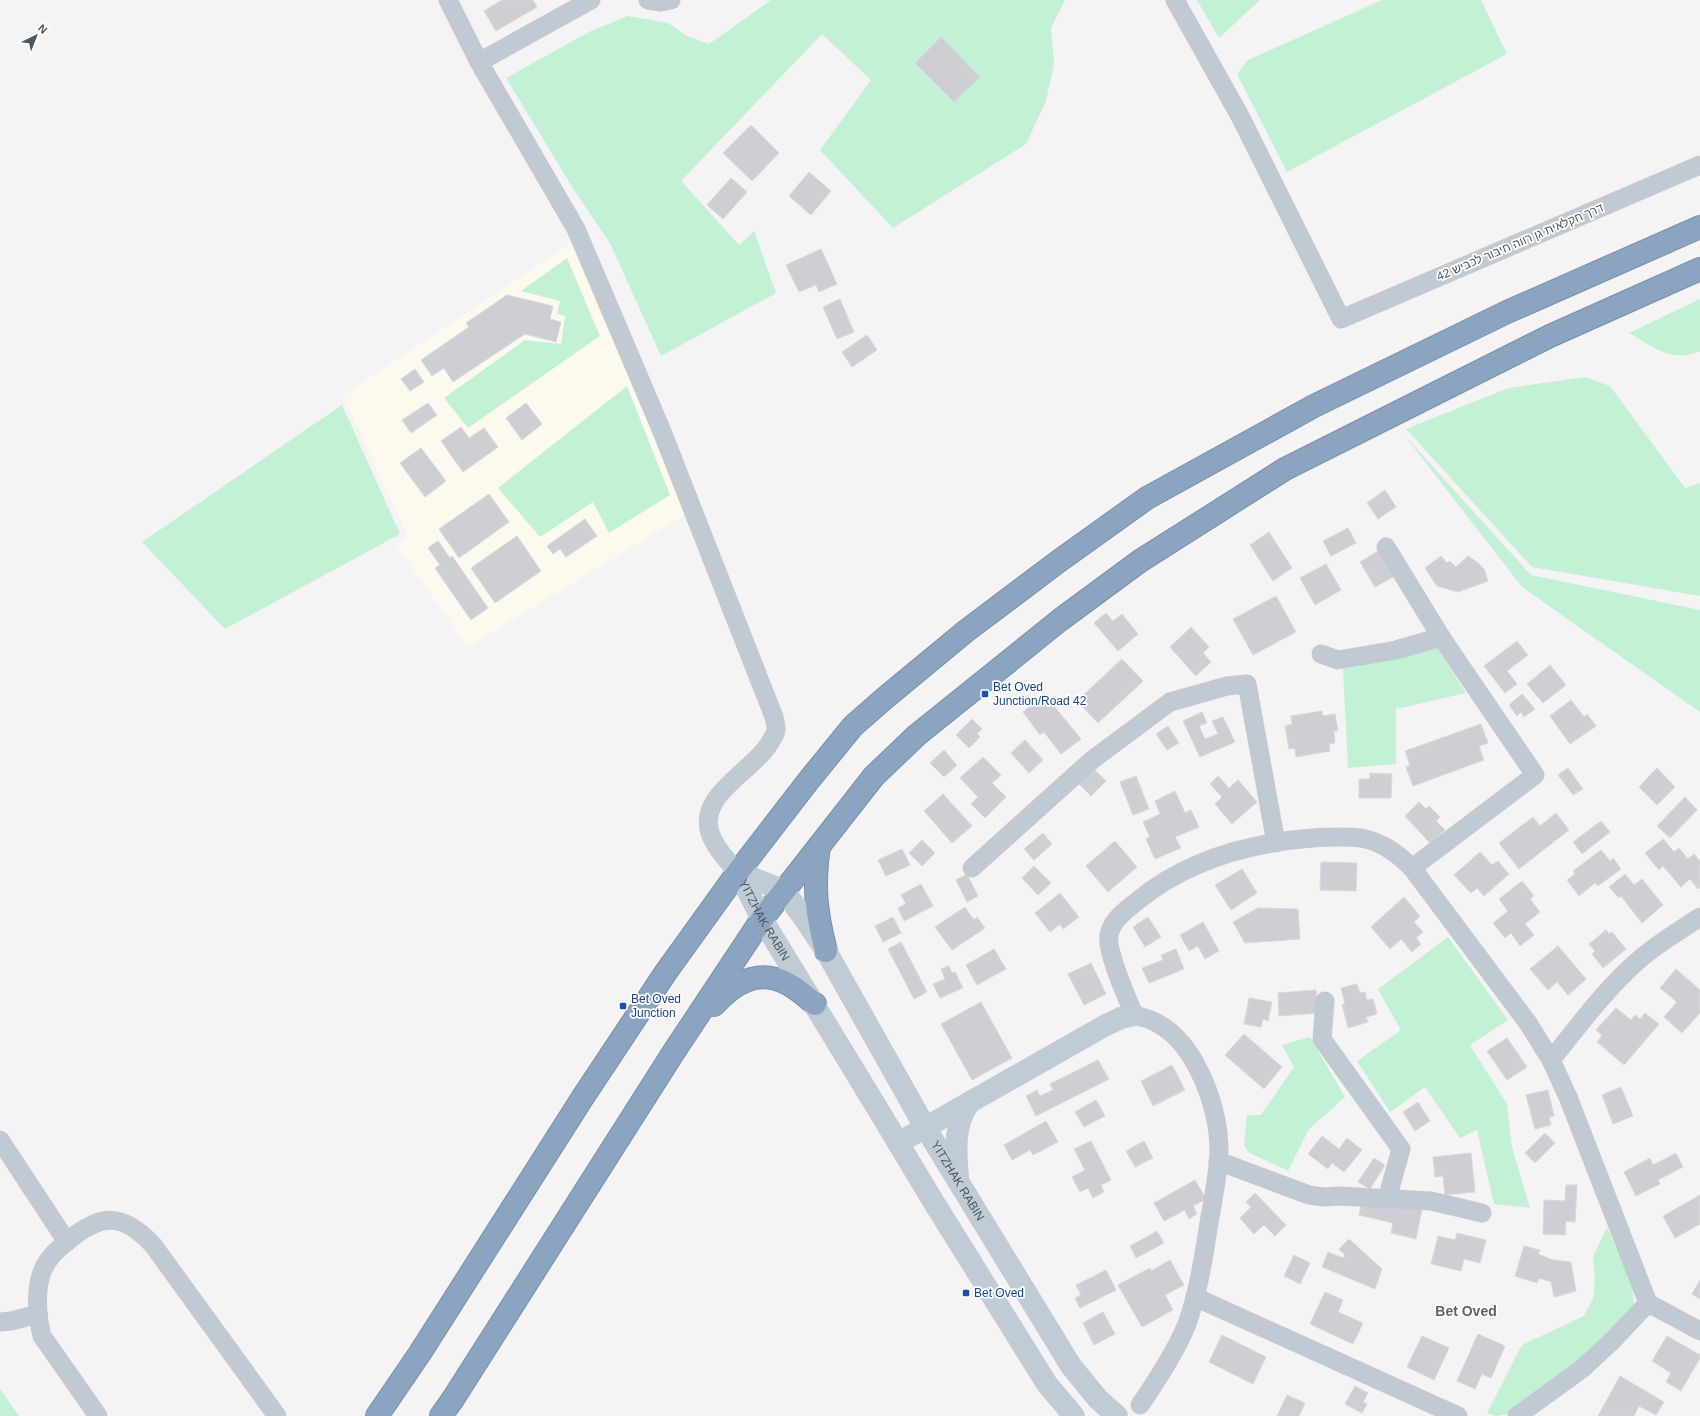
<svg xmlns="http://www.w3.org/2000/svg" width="1700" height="1416" viewBox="0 0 1700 1416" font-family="Helvetica,'Noto Sans Hebrew',sans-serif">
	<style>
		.commercial { fill: #fdf9ef }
		.green { fill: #c3f1d5 }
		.building { fill: #cdcfd5; stroke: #d7d9de }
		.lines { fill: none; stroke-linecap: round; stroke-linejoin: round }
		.highway-casing { stroke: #7690ad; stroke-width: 24 }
		.street { stroke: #c1cad2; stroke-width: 19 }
		.secondary { stroke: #c1cbd6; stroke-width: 22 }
		.highway { stroke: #8ba5c1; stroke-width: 22 }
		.transit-dot { fill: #1a4fb4; stroke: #fff; stroke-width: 1.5 }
		.labels { text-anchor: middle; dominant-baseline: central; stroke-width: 3.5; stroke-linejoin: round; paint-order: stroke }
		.street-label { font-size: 12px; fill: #4a5661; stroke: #fff }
		.transit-label { font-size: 12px; fill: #164399; stroke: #fff; text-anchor: start }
		.quarter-label { font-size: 14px; font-weight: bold; fill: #5f6368; stroke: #fff }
	</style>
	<rect width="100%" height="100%" fill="#f5f3f3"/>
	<path class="commercial" d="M572,242L686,514L468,647L396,545L408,537L343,396Z"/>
	<g class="green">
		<path d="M771,0H1065L1051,28L1054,64L1046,101L1026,144L893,228L820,150L871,80L822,34L681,181L739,245L754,231L776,293L661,356L610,243L574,190L506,78L589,32L628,16L668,23L687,36L709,44Z"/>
		<path d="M1197,0H1260L1219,38Z"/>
		<path d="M1382,0H1481L1507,54L1287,172L1237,74L1248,60Z"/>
		<path d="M567,258L600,336L468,428L444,398L525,340L561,344L565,316L557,314L560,301L521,291Z"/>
		<path d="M1700,299V351C1672,364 1652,346 1629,333Z"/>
		<path d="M1585,377L1610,386L1685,488L1700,483V596L1532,567L1406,429L1509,388Z"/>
		<path d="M627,386L670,495L609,533L593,502L540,537L498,488Z"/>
		<path d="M342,405L400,534L225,629L142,542Z"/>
		<path d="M1405,436L1531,575L1700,610V712L1522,587Z"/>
		<path d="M1435,645L1466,693L1396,709V764L1348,768L1343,669L1359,666Z"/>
		<path d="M1448,937L1508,1020L1470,1045L1507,1104L1512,1147L1530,1208L1494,1204L1477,1130L1460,1138L1425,1087L1390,1112L1357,1061L1401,1030L1378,989Z"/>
		<path d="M1310,1037L1345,1097L1309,1129L1288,1171L1248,1152L1244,1144L1247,1115H1261L1294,1067L1282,1045Z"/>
		<path d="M1607,1227L1632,1284L1634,1304L1591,1350L1510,1414L1496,1416L1487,1413L1522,1345L1584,1316L1593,1299L1595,1279L1593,1257Z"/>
		<path d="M0,1389L19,1416H0Z"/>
	</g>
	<g class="building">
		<path d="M502,0H533L537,7L496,31L484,11Z"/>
		<path d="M941,37L980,77L954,102L915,63Z"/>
		<path d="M751,125L779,153L752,181L723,153Z"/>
		<path d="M809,172L831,191L811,215L789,196Z"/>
		<path d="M731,178L747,192L723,219L707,205Z"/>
		<path d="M821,249L837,284L819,292L816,285L799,292L786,265Z"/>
		<path d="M507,295L553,306L550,319L561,322L556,342L525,334L453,382L444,368L432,376L421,360L469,327L466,323Z"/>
		<path d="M840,299L854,332L837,339L823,307Z"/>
		<path d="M867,335L877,350L852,367L842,352Z"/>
		<path d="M415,369L424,382L410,391L401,379Z"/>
		<path d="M428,403L437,415L411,433L402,420Z"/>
		<path d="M526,403L542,424L522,440L506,418Z"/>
		<path d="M461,427L469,438L484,428L498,447L463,472L441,441Z"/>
		<path d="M421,448L446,481L425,497L400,463Z"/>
		<path d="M1385,490L1396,507L1378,519L1367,503Z"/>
		<path d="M489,494L509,522L459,558L439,529Z"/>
		<path d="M585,519L597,536L566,557L560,549L553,554L547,546Z"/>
		<path d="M1348,528L1356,543L1331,556L1323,541Z"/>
		<path d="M1269,532L1292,568L1273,581L1250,545Z"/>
		<path d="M517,536L541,571L495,603L471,568Z"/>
		<path d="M438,541L450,558L452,556L488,608L471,620L435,568L440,565L428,548Z"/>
		<path d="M1380,550L1395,576L1375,587L1360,562Z"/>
		<path d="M1441,556L1447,563L1450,561L1456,567L1468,556L1477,562L1484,569L1488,581L1458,592L1437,586L1425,568Z"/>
		<path d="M1326,564L1341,590L1315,605L1300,578Z"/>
		<path d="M1276,596L1296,632L1253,655L1233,619Z"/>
		<path d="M1106,613L1113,621L1122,614L1138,634L1118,651L1094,623Z"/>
		<path d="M1191,627L1209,647L1203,653L1211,662L1196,676L1170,647Z"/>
		<path d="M1517,641L1528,655L1507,671L1517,684L1505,693L1484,666Z"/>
		<path d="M1122,659L1143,681L1098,723L1077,701Z"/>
		<path d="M1550,665L1566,685L1543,703L1527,684Z"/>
		<path d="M1522,694L1535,709L1524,717L1521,712L1517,716L1509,705Z"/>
		<path d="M1045,695L1081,739L1061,754L1044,732L1040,735L1023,712Z"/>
		<path d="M1571,700L1584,717L1587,714L1596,726L1570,744L1550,716Z"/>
		<path d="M1322,711L1323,716L1335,714L1338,731H1334L1335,743L1329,744L1330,751L1296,757L1295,748L1289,749L1285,726L1292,724L1291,716Z"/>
		<path d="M1202,712L1207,723L1199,726L1205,739L1218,734L1212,721L1223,717L1235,742L1200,757L1183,721Z"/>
		<path d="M972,719L982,729L977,734L980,737L969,748L956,735Z"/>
		<path d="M1481,724L1488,743L1479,746L1484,760L1413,786L1406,767L1410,765L1405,751Z"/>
		<path d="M1168,726L1179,743L1167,750L1156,734Z"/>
		<path d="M1025,740L1043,760L1029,773L1011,753Z"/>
		<path d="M944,750L957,765L944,777L930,763Z"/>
		<path d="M983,757L1001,775L992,783L1006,797L985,818L971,804L978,797L960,778Z"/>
		<path d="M1568,768L1583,789L1573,795L1558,775Z"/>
		<path d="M1657,768L1675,787L1657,805L1639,787Z"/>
		<path d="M1095,770L1106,781L1091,796L1079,784Z"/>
		<path d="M1370,773L1392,774L1391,798H1359V779H1370Z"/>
		<path d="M1136,776L1149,809L1133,815L1120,782Z"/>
		<path d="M1218,776L1229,788L1238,780L1257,802L1232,824L1215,804L1222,797L1210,784Z"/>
		<path d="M1175,791L1185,813L1191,810L1199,827L1175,837L1181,848L1155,859L1146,839L1150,837L1143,822L1160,814L1155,801Z"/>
		<path d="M943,794L972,826L952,843L924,811Z"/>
		<path d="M1685,797L1697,810L1670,838L1657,826Z"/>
		<path d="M1419,802L1426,809L1429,806L1440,817L1436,821L1445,830L1430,843L1405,816Z"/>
		<path d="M1556,813L1569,830L1519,869L1499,843L1533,817L1540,826Z"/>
		<path d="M1601,821L1610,832L1582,854L1573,842Z"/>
		<path d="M1043,833L1052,844L1034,860L1024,849Z"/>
		<path d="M1663,839L1674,852L1679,848L1688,859L1694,854L1700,861V888L1698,889L1690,879L1681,887L1663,866L1659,870L1645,853Z"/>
		<path d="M922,840L935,853L922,866L909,853Z"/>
		<path d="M1115,841L1137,867L1108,892L1086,866Z"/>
		<path d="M902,849L910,865L886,876L878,860Z"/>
		<path d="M1601,850L1610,861L1613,858L1621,869L1598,886L1595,883L1579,896L1567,880L1575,874L1573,871Z"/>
		<path d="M1480,852L1492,865L1498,861L1509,874L1484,896L1477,888L1471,893L1454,875Z"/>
		<path d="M1321,862L1357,863L1356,891L1320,890Z"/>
		<path d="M1034,866L1051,883L1038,895L1022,878Z"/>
		<path d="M1242,869L1257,893L1231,910L1215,885Z"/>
		<path d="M967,874L978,896L967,902L956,880Z"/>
		<path d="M1625,874L1634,885L1642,879L1663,905L1642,923L1621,896L1619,898L1609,887Z"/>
		<path d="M1522,881L1534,896L1530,899L1540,912L1525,924L1534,935L1520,946L1511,933L1505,938L1493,923L1508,911L1499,899Z"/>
		<path d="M921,884L933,906L904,921L898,908L906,904L901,895Z"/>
		<path d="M1060,893L1079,917L1063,929L1060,924L1050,932L1035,913Z"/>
		<path d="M1404,897L1420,916L1414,922L1423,932L1416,938L1421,944L1412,952L1401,939L1390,949L1371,927Z"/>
		<path d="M965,907L974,920L977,917L985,928L952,950L935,927Z"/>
		<path d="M1258,908L1298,909L1300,939L1245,943L1233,922Z"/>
		<path d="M893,917L901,933L883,942L875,926Z"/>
		<path d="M1148,917L1161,937L1145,947L1133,927Z"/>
		<path d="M1203,922L1219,951L1205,959L1198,946L1189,951L1180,935Z"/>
		<path d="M1606,930L1609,934L1612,932L1626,949L1603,968L1592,954L1595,951L1589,944Z"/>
		<path d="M901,942L927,992L914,999L888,949Z"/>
		<path d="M1558,946L1586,979L1568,995L1557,982L1548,990L1530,969Z"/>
		<path d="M994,949L1006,969L977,985L966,965Z"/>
		<path d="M1176,949L1184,969L1149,983L1142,968L1163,960L1161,955Z"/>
		<path d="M1091,963L1106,994L1084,1005L1068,974Z"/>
		<path d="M949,966L952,973L955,972L963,988L940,998L933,984L945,979L941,969Z"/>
		<path d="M1676,969L1700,990V1013L1682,1033L1664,1017L1677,1002L1660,988Z"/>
		<path d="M1357,984L1360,993L1365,992L1367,1000L1373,999L1377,1014L1366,1017L1368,1022L1348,1028L1342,1004H1345L1341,988Z"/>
		<path d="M1316,990L1317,1013L1279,1016L1278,993Z"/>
		<path d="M1249,998L1272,1002L1268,1021L1263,1019L1261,1027L1244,1024Z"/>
		<path d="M981,1002L1012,1058L972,1080L941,1024Z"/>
		<path d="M1616,1008L1631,1020L1635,1015L1640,1019L1645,1013L1659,1024L1624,1065L1597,1042L1602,1035L1596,1030Z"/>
		<path d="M1244,1034L1282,1067L1264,1089L1225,1055Z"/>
		<path d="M1507,1038L1527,1067L1507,1080L1487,1051Z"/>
		<path d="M1098,1060L1109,1079L1036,1116L1026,1096L1037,1090L1040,1096L1053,1090L1050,1084Z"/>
		<path d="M1172,1065L1185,1090L1153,1106L1141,1081Z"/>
		<path d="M1621,1087L1633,1116L1613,1124L1602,1095Z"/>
		<path d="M1548,1090L1554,1116L1549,1117L1551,1125L1535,1129L1526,1095Z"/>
		<path d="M1096,1100L1105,1116L1084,1127L1075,1112Z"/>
		<path d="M1418,1102L1430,1121L1415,1131L1403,1112Z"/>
		<path d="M1046,1121L1058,1142L1033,1155L1030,1150L1012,1160L1004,1145Z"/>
		<path d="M1545,1133L1555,1143L1535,1163L1525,1153Z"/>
		<path d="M1322,1136L1339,1149L1347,1138L1362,1150L1344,1172L1332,1163L1328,1169L1308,1154Z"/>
		<path d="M1091,1141L1111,1180L1101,1185L1104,1192L1093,1198L1088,1188L1080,1192L1072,1177L1085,1170L1074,1149Z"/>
		<path d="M1144,1141L1153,1158L1135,1167L1126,1151Z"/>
		<path d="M1471,1153L1475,1192L1445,1195L1443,1176L1435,1177L1433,1157Z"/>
		<path d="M1676,1153L1683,1167L1658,1180L1660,1184L1636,1196L1624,1172L1650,1158L1653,1165Z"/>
		<path d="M1374,1158L1385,1165L1370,1189L1358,1182Z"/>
		<path d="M1195,1180L1206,1199L1193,1206L1197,1214L1189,1219L1185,1210L1164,1221L1154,1203Z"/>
		<path d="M1566,1185H1577L1575,1222L1566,1221L1565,1235L1543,1234L1544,1200L1565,1201Z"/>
		<path d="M1255,1193L1286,1225L1275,1236L1264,1225L1254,1234L1240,1218L1251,1207L1246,1202Z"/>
		<path d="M1700,1195V1224L1675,1238L1663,1216Z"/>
		<path d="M1362,1201L1400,1209L1401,1205L1422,1209L1416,1239L1391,1233L1393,1223L1359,1215Z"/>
		<path d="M1157,1231L1164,1243L1136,1258L1130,1246Z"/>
		<path d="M1457,1233L1486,1240L1480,1263L1464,1259L1461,1271L1431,1264L1438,1236L1455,1240Z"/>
		<path d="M1349,1239L1382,1269L1375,1289L1322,1267L1328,1252L1343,1258L1345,1255L1339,1249Z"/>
		<path d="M1524,1246L1540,1250L1538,1254L1553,1260L1571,1262L1576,1291L1554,1297L1551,1282L1539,1278L1537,1283L1515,1276Z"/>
		<path d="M1294,1255L1310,1263L1300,1284L1284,1276Z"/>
		<path d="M1170,1260L1184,1285L1165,1295L1173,1310L1142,1327L1118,1285L1150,1268L1151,1271Z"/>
		<path d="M1106,1270L1116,1290L1080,1308L1075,1298L1081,1295L1076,1285Z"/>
		<path d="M1700,1280V1299L1692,1294Z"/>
		<path d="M1325,1292L1343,1300L1338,1312L1363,1323L1353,1344L1310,1324Z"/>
		<path d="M1103,1312L1115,1334L1094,1345L1083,1323Z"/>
		<path d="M1478,1334L1505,1346L1491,1378L1482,1374L1475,1389L1457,1381Z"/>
		<path d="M1222,1335L1266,1357L1253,1384L1209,1362Z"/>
		<path d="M1422,1336L1449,1348L1434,1380L1407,1367Z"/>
		<path d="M1667,1336L1700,1355V1358L1681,1391L1666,1382L1671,1373L1652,1361Z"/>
		<path d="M1620,1376L1664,1402L1656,1415L1639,1406L1634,1416H1598Z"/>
		<path d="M1355,1386L1368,1393L1363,1402L1367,1404L1362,1413L1345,1404Z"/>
		<path d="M1287,1395L1305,1403L1299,1416H1277Z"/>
	</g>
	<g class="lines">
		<g class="highway-casing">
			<g id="highway">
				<path d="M819,846C813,887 816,912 826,951"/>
				<path d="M714,1005C734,983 758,968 788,984C798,989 806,997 815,1004"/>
				<path d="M377,1416L420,1353L583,1097L666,972L738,872L809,780L853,726L885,698L966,631L1059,561L1147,498L1314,406L1507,312L1700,227"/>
				<path d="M441,1416L453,1399L675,1050L762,919L874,776L917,735L1060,620L1140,561L1285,469L1550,336L1700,269"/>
			</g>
		</g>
		<g class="street">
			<path d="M448,0L479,62L576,229L661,429L774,717C775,721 776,725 776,729C776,732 775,735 773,737C758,771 692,794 712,838C718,851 728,862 738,872"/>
			<path d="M648,0L661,2L671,0"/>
			<path d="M1175,0L1241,118L1341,319L1700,165"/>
			<path d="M479,62L591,0"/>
			<path d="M1386,547L1441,637L1535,775L1412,868"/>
			<path d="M1321,654L1338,660L1396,650L1441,637"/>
			<path d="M972,868L1092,760L1170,702L1227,686L1247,684L1276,843"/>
			<path d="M1325,1001L1322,1039L1401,1149L1387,1199"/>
			<path d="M1551,1060C1577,1028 1601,995 1631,967C1652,947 1676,933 1700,917"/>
			<path d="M0,1140L67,1242"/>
			<path d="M1218,1161L1309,1195L1324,1197L1339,1196L1431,1201L1482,1213"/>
			<path d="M1195,1297L1458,1416"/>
			<path d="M0,1322L11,1321L38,1314"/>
			<path d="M1140,1405C1158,1379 1175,1353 1187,1324C1198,1293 1203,1261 1208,1229C1212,1204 1218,1178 1219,1151C1219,1109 1197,1044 1157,1023C1150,1019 1142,1017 1134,1015C1127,997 1106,952 1109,935C1112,920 1125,911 1136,902C1185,861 1250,843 1312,838C1328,837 1345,836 1361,838C1382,842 1397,853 1412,868L1528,1023L1551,1060L1568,1097L1648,1303L1700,1331"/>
			<path d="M98,1416L42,1336C37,1316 35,1291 42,1272C47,1258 58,1249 69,1240C102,1213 123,1213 153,1245L277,1416"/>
			<path d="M1517,1416L1583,1368L1613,1340L1648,1303"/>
		</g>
		<g class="secondary">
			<path id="s1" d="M738,872L784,891L804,918L826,951L925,1127L1071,1366L1098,1399L1117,1416"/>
			<path id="s2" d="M738,872L762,919L882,1116L933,1201L1047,1384L1074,1416"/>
			<path d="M898,1143L1106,1025L1121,1018L1134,1015"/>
			<path d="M958,1178C956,1152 953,1126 969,1103"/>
		</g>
		<use href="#highway" class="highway"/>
	</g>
	<g class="transit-dot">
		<rect x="981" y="690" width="8" height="8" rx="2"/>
		<rect x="619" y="1002" width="8" height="8" rx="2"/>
		<rect x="962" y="1289" width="8" height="8" rx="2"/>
	</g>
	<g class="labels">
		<g class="street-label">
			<text transform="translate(1520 242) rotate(-23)">דרך חקלאית גן רווה חיבור לכביש 42</text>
			<text stroke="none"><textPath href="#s2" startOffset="55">YITZHAK RABIN</textPath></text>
			<text stroke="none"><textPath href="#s1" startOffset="388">YITZHAK RABIN</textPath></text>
		</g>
		<g class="transit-label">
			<text x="993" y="687">Bet Oved<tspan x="993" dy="14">Junction/Road 42</tspan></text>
			<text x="631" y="999">Bet Oved<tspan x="631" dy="14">Junction</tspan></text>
			<text x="974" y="1293">Bet Oved</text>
		</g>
		<g class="quarter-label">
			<text x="1466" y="1311">Bet Oved</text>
		</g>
	</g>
	<g transform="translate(36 36) rotate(43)" stroke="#ffffff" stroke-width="3" paint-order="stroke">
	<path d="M0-3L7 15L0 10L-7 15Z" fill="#4a5661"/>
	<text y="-6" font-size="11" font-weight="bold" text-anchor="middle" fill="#4a5661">N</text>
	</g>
</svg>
